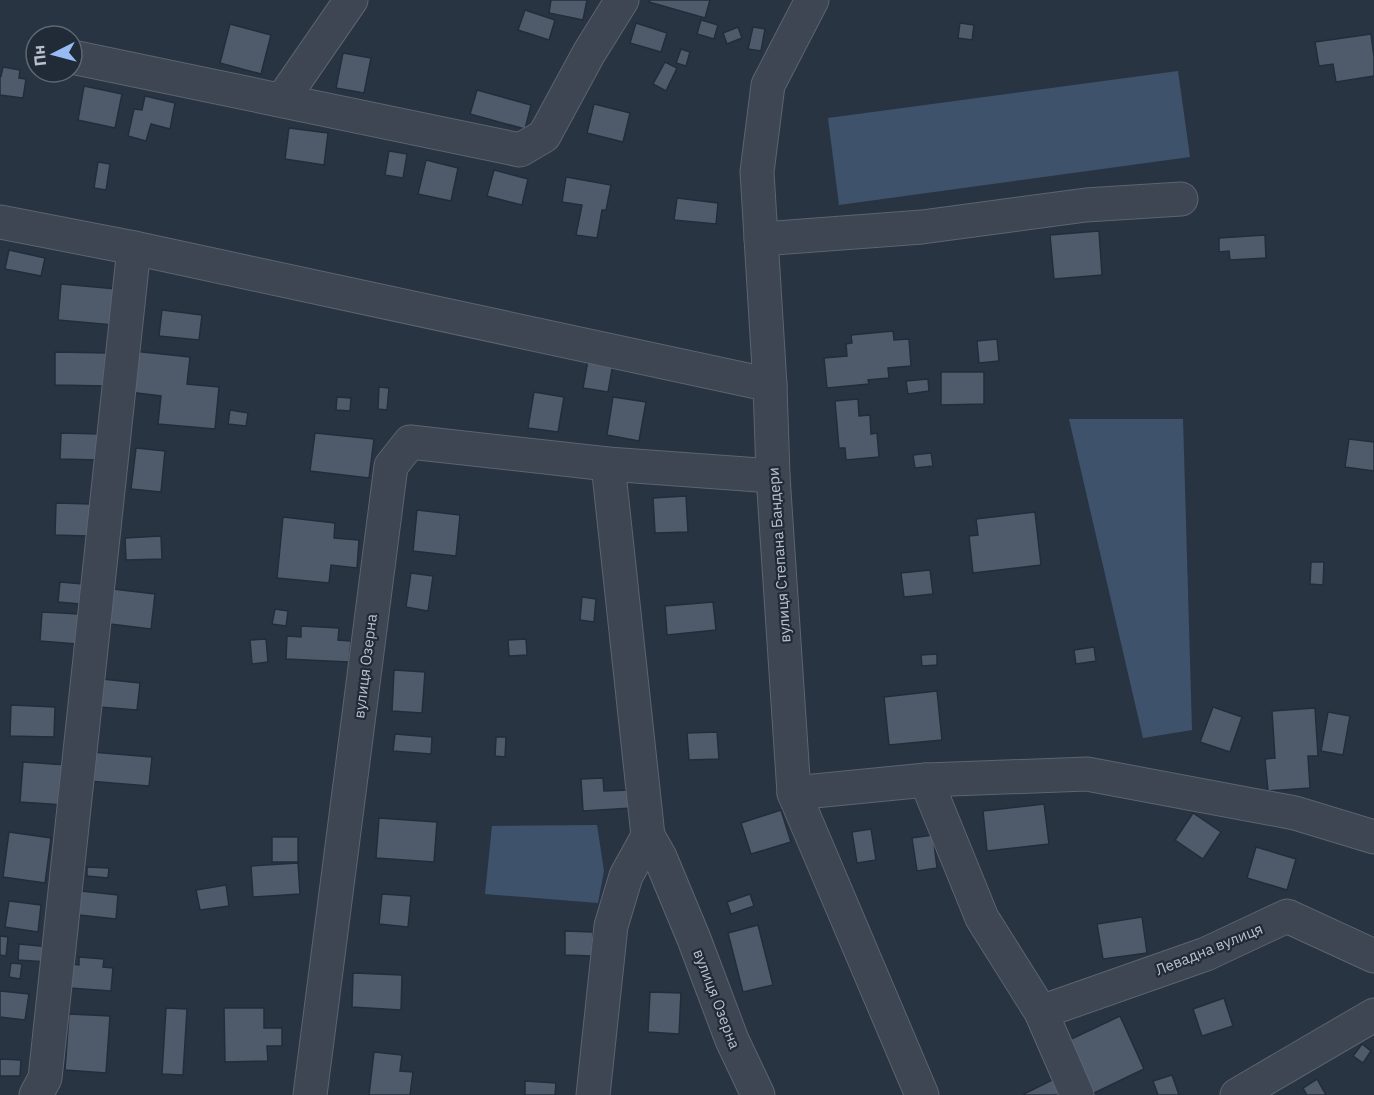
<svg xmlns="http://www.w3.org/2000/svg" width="1374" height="1095" viewBox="0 0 1374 1095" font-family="'IBM Plex Sans',sans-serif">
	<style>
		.water { fill: #3f526b }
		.building { fill: #4f5b6b; stroke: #232d3a; stroke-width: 1.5 }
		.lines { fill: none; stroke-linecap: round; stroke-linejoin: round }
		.minor-casing { stroke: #5b6470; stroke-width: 35 }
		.minor { stroke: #3d4652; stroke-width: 33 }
		.labels { text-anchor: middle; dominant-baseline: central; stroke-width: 4.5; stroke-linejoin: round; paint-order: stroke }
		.street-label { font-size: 15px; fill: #bac1cc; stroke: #212b38 }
	</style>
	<rect width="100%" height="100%" fill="#293443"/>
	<g class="water">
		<path d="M1178,71L1190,157L839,205L828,118Z"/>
		<path d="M1069,419H1183L1192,730L1143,738Z"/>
		<path d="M597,825L604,871L598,903L485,894L492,826Z"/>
	</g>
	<g class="building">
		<path d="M551,0H587L583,20L549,13Z"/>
		<path d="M650,0H710L705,18L649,2Z"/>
		<path d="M525,10L555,20L549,40L518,30Z"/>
		<path d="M701,20L718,25L714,39L697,34Z"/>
		<path d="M636,23L667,33L661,52L630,43Z"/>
		<path d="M960,23L974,25L972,40L958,38Z"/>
		<path d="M230,24L271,35L261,74L220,63Z"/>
		<path d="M738,27L742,38L727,44L723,33Z"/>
		<path d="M753,27L765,29L761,51L748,49Z"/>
		<path d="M1371,34L1374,57V76L1336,82L1333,64L1319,66L1315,42Z"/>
		<path d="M681,49L690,52L686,66L676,63Z"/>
		<path d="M343,53L371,58L364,93L336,88Z"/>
		<path d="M665,62L677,68L666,91L653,84Z"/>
		<path d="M3,67L20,70L19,78L26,79L23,98L0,95V75L1,76Z"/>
		<path d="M84,86L122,94L115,128L78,120Z"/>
		<path d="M477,90L531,105L525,129L470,114Z"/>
		<path d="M145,96L175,103L170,129L151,124L146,141L128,136L134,109L142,110Z"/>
		<path d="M594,104L630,113L623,142L587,133Z"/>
		<path d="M289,128L328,133L324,165L285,159Z"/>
		<path d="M389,151L407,154L403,178L385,175Z"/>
		<path d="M426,160L458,168L451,201L418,194Z"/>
		<path d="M98,162L110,164L106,190L94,188Z"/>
		<path d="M494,170L528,179L522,205L487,196Z"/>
		<path d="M566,177L611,185L606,210H602L597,238L576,235L582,205L562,202Z"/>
		<path d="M677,198L718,203L716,224L674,220Z"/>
		<path d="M1099,231L1102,275L1054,279L1050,235Z"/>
		<path d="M1265,235L1266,258L1230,260L1229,251L1219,252V238Z"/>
		<path d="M9,250L45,258L41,276L5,269Z"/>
		<path d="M61,284L117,289L114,325L58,320Z"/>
		<path d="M162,310L202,315L199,340L159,336Z"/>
		<path d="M893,331L894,340L909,339L911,366L888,368L889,378L868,380L869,384L827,388L824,358L847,356L846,344L852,343L851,335Z"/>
		<path d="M997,339L999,361L979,363L977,341Z"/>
		<path d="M133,351L190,357L187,384L219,387L215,429L158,424L161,396L129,392Z"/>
		<path d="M55,352L107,353L106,386L55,385Z"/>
		<path d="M588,360L613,364L608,392L583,388Z"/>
		<path d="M941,372H984V404L941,405Z"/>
		<path d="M928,379L929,391L908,394L906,381Z"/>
		<path d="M379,387L389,388L387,410L378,409Z"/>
		<path d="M534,392L564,397L558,432L528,428Z"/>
		<path d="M337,397L351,398L350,411L336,410Z"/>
		<path d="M613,397L646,402L639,441L607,435Z"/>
		<path d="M858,399L859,416L870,415L871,434L877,433L879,457L846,460L845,448H839L835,401Z"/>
		<path d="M230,410L248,413L246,426L228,424Z"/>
		<path d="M61,433L100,434L99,460L60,459Z"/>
		<path d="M315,433L374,439L369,478L310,471Z"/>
		<path d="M1349,439L1374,442V471L1345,467Z"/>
		<path d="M136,448L165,451L161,492L131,489Z"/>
		<path d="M931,453L933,466L915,468L913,455Z"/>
		<path d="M686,496L688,532L655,533L653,498Z"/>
		<path d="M56,503L91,504L89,536L55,535Z"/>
		<path d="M417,510L460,515L456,556L413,551Z"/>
		<path d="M1035,512L1041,565L973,573L969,536L978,535L976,519Z"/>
		<path d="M283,517L335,523L334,538L359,540L357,568L331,565L329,583L277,578Z"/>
		<path d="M161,536L162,559L126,560L125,538Z"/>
		<path d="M1311,562H1324L1323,585L1310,584Z"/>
		<path d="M930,570L933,594L904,597L901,573Z"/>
		<path d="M411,573L433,576L428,611L406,607Z"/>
		<path d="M60,582L83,584L81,604L58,602Z"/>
		<path d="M113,589L155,594L151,629L110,624Z"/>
		<path d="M582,597L596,599L594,622L580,620Z"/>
		<path d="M713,602L716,630L667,635L665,606Z"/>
		<path d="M275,609L288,611L286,626L272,624Z"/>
		<path d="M42,612L79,614L77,644L40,641Z"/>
		<path d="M301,626L339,628L338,640L351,641L349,662L286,659L287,636L301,637Z"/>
		<path d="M266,639L268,662L252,664L250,640Z"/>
		<path d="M526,639L527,655L509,656L508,640Z"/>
		<path d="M1094,647L1096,661L1076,664L1074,650Z"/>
		<path d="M937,654V665L922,666L921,655Z"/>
		<path d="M394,670L425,672L422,713L392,711Z"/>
		<path d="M102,679L140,683L137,710L99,707Z"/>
		<path d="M937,691L942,740L889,745L884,697Z"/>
		<path d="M11,705L55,707L54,737L10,736Z"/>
		<path d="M1213,707L1242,717L1230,752L1200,742Z"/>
		<path d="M1315,708L1318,756H1308L1310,788L1268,791L1265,759L1275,758L1272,711Z"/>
		<path d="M1328,712L1350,716L1343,755L1321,751Z"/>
		<path d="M717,732L719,759L689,760L687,733Z"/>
		<path d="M395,734L432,737L431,754L393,751Z"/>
		<path d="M496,737H506L505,757L495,756Z"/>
		<path d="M91,752L152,757L149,786L88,781Z"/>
		<path d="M23,762L67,765L64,805L20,802Z"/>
		<path d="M603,778L604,791L631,790L632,808L583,811L581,779Z"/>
		<path d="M1044,804L1049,844L987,851L983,811Z"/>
		<path d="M781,810L791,842L751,854L741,823Z"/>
		<path d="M1193,813L1221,832L1203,859L1175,840Z"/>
		<path d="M379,818L437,822L434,862L376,858Z"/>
		<path d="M871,829L876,860L857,863L852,832Z"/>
		<path d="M9,832L51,838L45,883L3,877Z"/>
		<path d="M933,835L937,868L917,871L912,838Z"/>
		<rect x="272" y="837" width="26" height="25"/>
		<path d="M1256,847L1296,859L1287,890L1247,878Z"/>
		<path d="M298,863L300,894L253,897L251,866Z"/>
		<path d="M87,867L109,868L108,878L87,876Z"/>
		<path d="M226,885L229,906L200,910L196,890Z"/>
		<path d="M81,891L118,895L116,919L79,915Z"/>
		<path d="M382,894L411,896L408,927L379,924Z"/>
		<path d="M750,894L754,906L731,914L727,902Z"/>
		<path d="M9,901L41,905L38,932L5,927Z"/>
		<path d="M1142,917L1147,953L1103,959L1097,924Z"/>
		<path d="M758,925L773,985L743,992L728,933Z"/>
		<path d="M565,931L593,932L592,956L565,955Z"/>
		<path d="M0,936L8,937L6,956L0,955Z"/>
		<path d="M19,944L50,947L48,962L18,960Z"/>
		<path d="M79,957L104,959L103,967L113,968L111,991L70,988L72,964L79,965Z"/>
		<path d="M11,963L22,964L20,979L9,977Z"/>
		<path d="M353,973L402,975L401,1010L352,1007Z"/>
		<path d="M0,991L29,994L25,1020L0,1017Z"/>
		<path d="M650,992L681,993L679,1034L648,1032Z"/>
		<path d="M1224,998L1233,1026L1202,1036L1193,1009Z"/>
		<path d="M166,1008L187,1009L183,1075L162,1074Z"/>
		<path d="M224,1008H264V1028H282V1046H267L268,1061L225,1062Z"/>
		<path d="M69,1014L110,1016L106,1073L65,1070Z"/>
		<path d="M1120,1016L1144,1069L1090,1095L1065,1042Z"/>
		<path d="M1362,1044L1371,1051L1363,1063L1353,1056Z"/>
		<path d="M374,1052L402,1055L400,1071L413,1072L410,1095H369Z"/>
		<path d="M0,1059L21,1060L20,1076H0Z"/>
		<path d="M1172,1075L1179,1095H1158L1153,1081Z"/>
		<path d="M1056,1078L1065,1095H1024V1094Z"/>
		<path d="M1317,1079L1326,1095H1307L1303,1088Z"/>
		<path d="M525,1081L556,1083L555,1095H525Z"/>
	</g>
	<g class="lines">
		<g class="minor-casing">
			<g id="minor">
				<path d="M812,0L768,85L757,172L770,385L773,476L794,793L922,1095"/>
				<path d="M72,57L520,150L544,136L589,53L622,0"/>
				<path d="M282,100L351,0"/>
				<path d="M0,222L134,248L770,385"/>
				<path d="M761,239L922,227L1086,205L1181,199"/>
				<path d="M926,780L982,918L1041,1012L1077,1095"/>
				<path d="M794,793L926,780L1087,774L1295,813L1374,837"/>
				<path d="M648,836L660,857L694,939L732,1040L758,1095"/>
				<path d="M1041,1012L1206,954L1287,916L1374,956"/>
				<path d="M36,1095L45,1078L134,248"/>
				<path d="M310,1095L391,466L410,442L608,464L773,476"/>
				<path d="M593,1095L611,926L626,876L648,836L608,464"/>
				<path d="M1237,1095L1374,1015"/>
			</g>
		</g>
		<use href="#minor" class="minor"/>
	</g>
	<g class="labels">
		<g class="street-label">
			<text transform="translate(779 555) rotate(-94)">вулиця Степана Бандери</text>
			<text transform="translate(365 666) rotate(-83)">вулиця Озерна</text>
			<text transform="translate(1209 949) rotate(-22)">Левадна вулиця</text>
			<text transform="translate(717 999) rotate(69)">вулиця Озерна</text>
		</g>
	</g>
	<g transform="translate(54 54) rotate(264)"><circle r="28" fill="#212b38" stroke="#5e6773" stroke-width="1.5"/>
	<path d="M0-4.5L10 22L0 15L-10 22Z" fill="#97bcf4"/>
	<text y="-9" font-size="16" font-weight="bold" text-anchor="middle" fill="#bac1cc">Пн</text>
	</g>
</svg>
